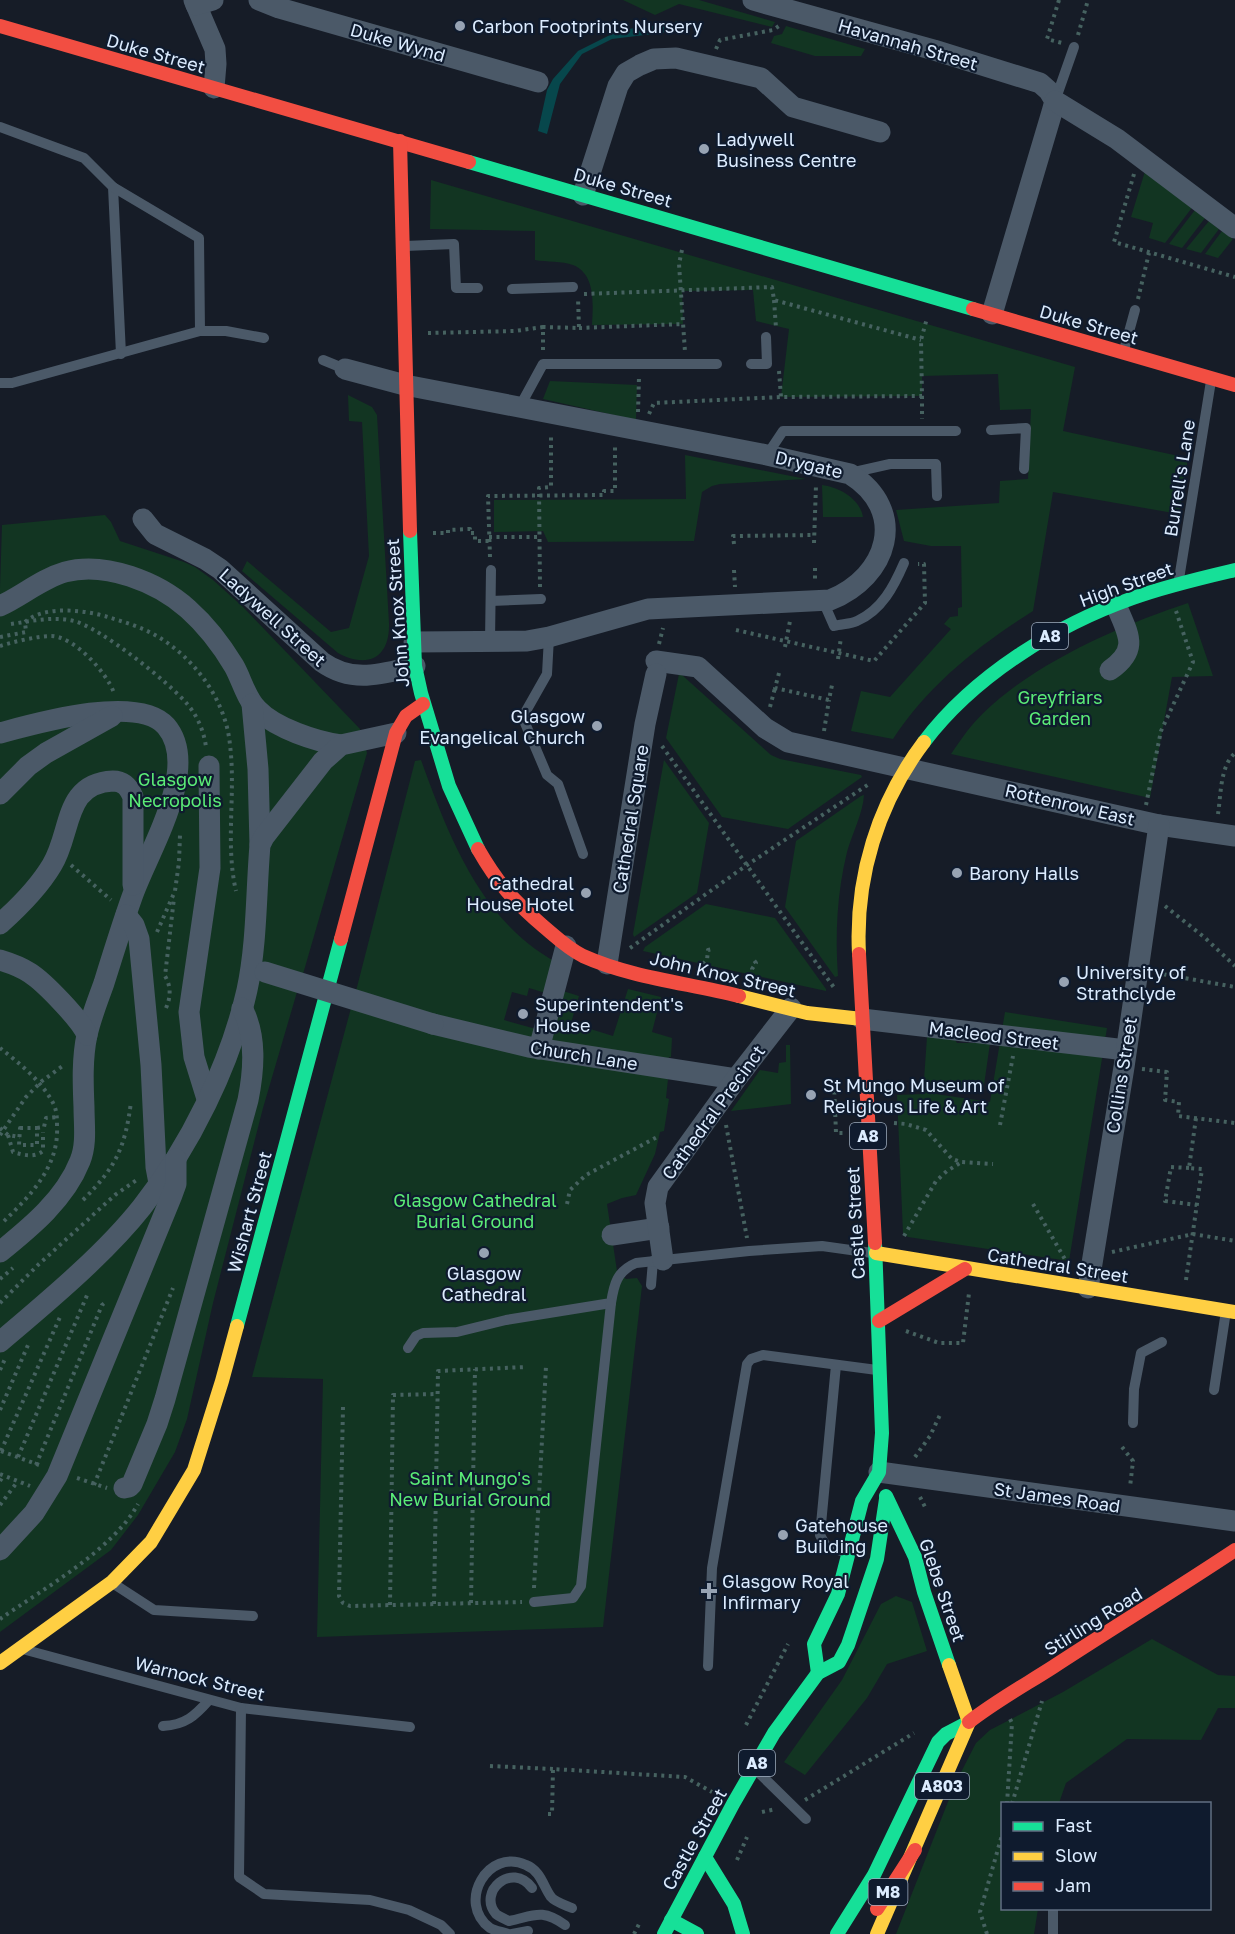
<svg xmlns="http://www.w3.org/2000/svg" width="1235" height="1934" viewBox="0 0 1235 1934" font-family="'Golos Text',sans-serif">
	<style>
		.green { fill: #123522; fill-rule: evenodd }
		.water { fill: #07474c }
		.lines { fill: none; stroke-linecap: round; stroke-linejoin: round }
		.path { stroke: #466260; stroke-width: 4; stroke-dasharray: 3 4.5; stroke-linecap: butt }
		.lane { stroke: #4b5968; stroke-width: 10 }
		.street { stroke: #4b5968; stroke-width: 21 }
		.fast { stroke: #16e098; stroke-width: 14 }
		.slow { stroke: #ffcf43; stroke-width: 14 }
		.jam { stroke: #f24e42; stroke-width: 14 }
		.street-bridge { stroke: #4b5968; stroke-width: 21 }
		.poi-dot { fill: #97a3b3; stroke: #0f1b2e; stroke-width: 2 }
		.labels { text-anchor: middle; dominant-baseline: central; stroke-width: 4.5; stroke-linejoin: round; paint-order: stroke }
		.shield { fill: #0f1b2e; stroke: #9eadc0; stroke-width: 1.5 }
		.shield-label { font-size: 16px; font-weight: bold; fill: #dcecff }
		.poi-label { font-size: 18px; fill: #dcecff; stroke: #0f1b2e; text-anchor: start }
		.street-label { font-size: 18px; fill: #dcecff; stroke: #0f1b2e }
		.park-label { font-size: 18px; fill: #5bec77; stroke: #0f1b2e }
	</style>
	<rect width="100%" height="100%" fill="#161c27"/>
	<g class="green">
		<path d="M623,0H699L775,22L772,27L679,4L655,15Z"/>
		<path d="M786,26L865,49L861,56H815L771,43L774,36L782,34Z"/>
		<path d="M1146,168L1194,205L1165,243L1149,238L1153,223L1131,217Z"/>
		<path d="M431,180L1075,367L1063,431L1188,458L1179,514L1053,492L1033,611C978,646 929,684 893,739L851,731L861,691L890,697L951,629L944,624L950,617L958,616V608L962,607L961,546H931L904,541L896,510L999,503L1000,481L1028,479L1031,409L1000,410L998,374L922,376V396L781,397L789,329L756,321L753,290L682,291L683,324L592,325C593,305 596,274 573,265C562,261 547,262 535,260V231L430,229Z"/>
		<path d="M1195,210L1205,218L1182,248L1169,244Z"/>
		<path d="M1209,221L1219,229L1201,253L1186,249Z"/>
		<path d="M1222,231L1233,239L1218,258L1205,254Z"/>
		<path d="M550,381L637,385L636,420L543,399Z"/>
		<path d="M348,395L372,407L377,415L389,623C390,658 368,669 338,653L242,571L247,561L331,632L349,628L369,556L362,422L349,421Z"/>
		<path d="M685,455L806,479L720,484L712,486L702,492L694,541L548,542L543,531L494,532V500L686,499Z"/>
		<path d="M822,485C839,487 860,499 863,517H823Z"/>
		<path d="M105,515L111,522L120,541L184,562L195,567L213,580L243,607L360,729L367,753L303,974L356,991L415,761L421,760C450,840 484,929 566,967L563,991L579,996L571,1023L613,1036L628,989L661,997L652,1032L672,1038L671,1057H669L666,1079H668L666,1098L669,1099L664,1131L660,1132L655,1154L636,1195L622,1198L607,1204L617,1271L626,1279L637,1278L642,1286L603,1627L317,1637L323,1379L252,1377L351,1008L297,992L263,1108L213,1303L187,1419L175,1452L138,1515L111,1550L0,1632V588L2,525ZM529,988L549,994L536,1029L504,1020L512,992L527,996Z"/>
		<path d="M1188,603L1213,676L1172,677L1150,798L951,754C958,744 965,733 973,724C1022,668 1118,626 1188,603Z"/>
		<path d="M679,674L682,675L771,755L780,759L861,775L862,777L788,829L722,817L666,738Z"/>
		<path d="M664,760L709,823L697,893L634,937L633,934Z"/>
		<path d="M864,795C863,813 852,834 847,852C837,893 835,934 838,976L835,977L785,907L796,841L861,796Z"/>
		<path d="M706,904L775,918L826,989V991L643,951L645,947Z"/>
		<path d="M1005,1012L1107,1028L1069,1261L908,1237L903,1233L897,1095L923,1094L927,1037L954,1038L957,1043H990L983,1092L930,1083L929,1093L990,1102Z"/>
		<path d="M786,1045H790L791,1104L731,1111L760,1070L778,1073L779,1063L786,1062Z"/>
		<path d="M896,1596L912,1602L927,1651L887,1664L867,1698L805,1775L784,1762L842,1680L881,1604Z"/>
		<path d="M1152,1639L1218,1675L1235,1676V1708H1218L1201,1740L1127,1739L1066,1783L1059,1803L1002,1804V1908L1038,1909L1034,1934H896L955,1784L976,1743L990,1730L1063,1692Z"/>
	</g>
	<path class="water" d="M676,21L686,27L661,33L612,39L582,54L560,84L547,134L538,131L547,90L553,79L578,51L620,30L675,23Z"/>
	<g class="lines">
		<g class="path">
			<path d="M1059,0L1047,39L1062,43"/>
			<path d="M1078,35L1088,0"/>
			<path d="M716,49L720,40L773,30L779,26"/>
			<path d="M1134,174L1114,242L1235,277"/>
			<path d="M682,250L679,264L685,352"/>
			<path d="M584,294L772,287L774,300L921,340"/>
			<path d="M1138,299L1149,253"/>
			<path d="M774,300L776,328"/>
			<path d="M579,328L683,324"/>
			<path d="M428,333L515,331L543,327"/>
			<path d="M543,350V327L579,328L578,298"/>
			<path d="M779,371L781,397"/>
			<path d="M922,396V419"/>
			<path d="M638,412L639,377"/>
			<path d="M649,414L654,403L781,397L922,396L921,340L927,318"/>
			<path d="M433,533H448V530L470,529V533H475V541H489"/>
			<path d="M489,537H539"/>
			<path d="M814,543L816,485"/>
			<path d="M734,544L733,536L814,535"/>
			<path d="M490,557L488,496L604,495V491H615V444"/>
			<path d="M815,568V583"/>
			<path d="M734,570L735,587"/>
			<path d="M540,587L539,488L551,487V433"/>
			<path d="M25,622C44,605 85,610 108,617C124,622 141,627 155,635C194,657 226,700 230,745C236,793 225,844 236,891"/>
			<path d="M11,624C32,621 53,616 74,621C101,628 170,683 188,705C198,717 204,732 206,747"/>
			<path d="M736,630L874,661L925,603L924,564H918"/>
			<path d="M0,637L26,632L25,622"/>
			<path d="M659,644L663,628"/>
			<path d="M0,646C13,642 37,636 51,636C74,636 107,673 114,693"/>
			<path d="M785,647L790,621"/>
			<path d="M838,659L841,637"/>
			<path d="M779,673L775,688L829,700L832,685"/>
			<path d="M770,707L775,688"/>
			<path d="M824,731L829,700"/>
			<path d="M662,746L835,989"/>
			<path d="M1146,805L1161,731L1193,662L1176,611"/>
			<path d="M1218,814C1221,795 1220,766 1235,753"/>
			<path d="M71,865L111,900"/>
			<path d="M1165,906L1204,937L1235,966"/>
			<path d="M157,932L175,891L179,862L180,835"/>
			<path d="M630,948L747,865L869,784"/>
			<path d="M703,964L707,960L708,950L713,949"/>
			<path d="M1156,973L1235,987"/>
			<path d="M752,977V969L756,963L753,959"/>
			<path d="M166,1008C171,997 171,986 165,976L174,898"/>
			<path d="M0,1048C19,1063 43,1082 54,1105C57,1112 57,1119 57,1127C59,1168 28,1198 1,1224"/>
			<path d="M1142,1069L1167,1072L1165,1100L1179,1102L1178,1116L1235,1123"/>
			<path d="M834,1084L836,1133H846"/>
			<path d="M894,1123L906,1124L926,1130L952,1159L961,1162L993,1164"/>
			<path d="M726,1125L747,1238"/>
			<path d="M1000,1125L1013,1056"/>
			<path d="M0,1128L8,1135L20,1137"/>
			<path d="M20,1128H37V1145H19Z"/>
			<path d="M37,1128L44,1127L46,1118L57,1117"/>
			<path d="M0,1135L26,1097L42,1081L64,1065"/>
			<path d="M8,1135L13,1152C24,1155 34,1158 43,1151V1132"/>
			<path d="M1189,1168L1171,1167L1165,1201L1197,1205"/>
			<path d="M83,1200C116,1167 125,1148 131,1102"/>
			<path d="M567,1204L570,1190L586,1175L659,1136"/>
			<path d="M1033,1204L1066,1261"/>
			<path d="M904,1236L936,1181L947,1171L960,1163"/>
			<path d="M1112,1252L1193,1234L1235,1241"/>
			<path d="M0,1279L13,1268"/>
			<path d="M1186,1280L1202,1169L1189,1168L1196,1118"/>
			<path d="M0,1303L39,1264L115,1195L138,1179"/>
			<path d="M906,1331L939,1343H963L969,1293"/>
			<path d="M0,1370L5,1359"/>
			<path d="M343,1407L339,1596L343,1603L350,1606L522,1602"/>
			<path d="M0,1410L28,1345"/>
			<path d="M1122,1447L1133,1461L1130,1487"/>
			<path d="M1,1451L60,1317"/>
			<path d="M1,1451L39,1465"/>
			<path d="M18,1457L88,1293"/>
			<path d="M915,1457L930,1436L940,1415"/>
			<path d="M36,1465L102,1305L107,1301"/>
			<path d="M0,1474L30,1486"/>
			<path d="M77,1478L107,1488"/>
			<path d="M0,1481L4,1475"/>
			<path d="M94,1485L173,1288"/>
			<path d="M920,1497L925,1507"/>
			<path d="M0,1505L18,1481"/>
			<path d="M534,1588L546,1366"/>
			<path d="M471,1603L475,1369"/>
			<path d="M434,1604L438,1371L526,1367"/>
			<path d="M390,1605L393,1395L437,1394"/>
			<path d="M0,1619C43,1589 113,1550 138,1504"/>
			<path d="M746,1725L788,1644"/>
			<path d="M490,1766L553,1769"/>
			<path d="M805,1800L914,1733"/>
			<path d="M1007,1804L1012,1723L1010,1719"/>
			<path d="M1012,1804L1042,1701"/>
			<path d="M762,1812L776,1809"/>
			<path d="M548,1814H552L553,1769L685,1777L712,1792"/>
			<path d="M737,1860L747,1837"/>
			<path d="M634,1934L640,1922"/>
			<path d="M987,1934L980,1912L1002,1835"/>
		</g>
		<g class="lane">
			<path d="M1055,101L1074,47"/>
			<path d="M0,127L84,158L113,187L121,354"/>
			<path d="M113,187L199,238L200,331"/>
			<path d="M405,246L454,244L456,288H478"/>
			<path d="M512,289L573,287"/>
			<path d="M1124,350L1135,310"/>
			<path d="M323,360L345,369"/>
			<path d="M751,364H767L766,337"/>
			<path d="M0,383H12L200,331H226L264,338"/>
			<path d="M519,408L543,364H717"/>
			<path d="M991,430L1026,428L1024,469"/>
			<path d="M767,455L783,431H956"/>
			<path d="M850,473L890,464H936L937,496"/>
			<path d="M1179,579L1211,381"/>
			<path d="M491,601L541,599"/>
			<path d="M823,601L834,626C841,624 851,624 857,621C882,610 894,586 904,563"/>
			<path d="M549,637L547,674L526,711L525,723L547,775L558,784L583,854"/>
			<path d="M490,641L491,570"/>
			<path d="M651,1285L653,1261"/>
			<path d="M408,1348L416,1336L423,1333L457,1332L506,1320L611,1303C614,1284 617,1271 636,1263L749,1251L822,1246L872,1253"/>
			<path d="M836,1365L820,1535L826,1546L844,1552"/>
			<path d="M1214,1390L1226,1311"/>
			<path d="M1133,1423L1134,1389L1141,1353L1162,1342"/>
			<path d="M114,1584L154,1610L253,1616"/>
			<path d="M534,1602L573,1598L581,1586L611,1303"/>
			<path d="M26,1650L241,1708L410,1727"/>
			<path d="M708,1666L712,1568L747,1364L751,1359L763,1355L877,1370"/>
			<path d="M241,1708L239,1877L264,1894L370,1900L409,1910L441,1925L450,1934"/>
			<path d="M163,1726C185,1725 195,1716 209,1700"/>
			<path d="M757,1771L806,1819"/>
			<path d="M532,1888C512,1861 477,1892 496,1914C498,1916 505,1919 509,1921C534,1916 541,1908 565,1925"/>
			<path d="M508,1934C503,1932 495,1931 490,1928C456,1903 488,1847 526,1865C541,1871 543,1886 551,1897C555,1902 565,1905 572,1908"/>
			<path d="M512,1934L528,1931"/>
			<path d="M1053,1934V1908"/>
		</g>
		<g class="street">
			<path d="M194,0L215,49L216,64L214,88"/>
			<path d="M259,0L279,8L538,82"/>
			<path d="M753,0L934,50L1040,83L1049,91L1055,101L1052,112L992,314"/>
			<path d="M196,5L213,0"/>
			<path d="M1055,101L1117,139L1235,228"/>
			<path d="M583,195L618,86L626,73L640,65L654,59L676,58L761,78L793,107L880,132"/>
			<path d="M345,369L405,385L767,455L850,474C909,511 888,577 830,600L648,609L549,637L527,641L414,642"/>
			<path d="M143,519L155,534L205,559L220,569L322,662C353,684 381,674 415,666"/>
			<path d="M0,606C22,596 41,579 65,572C105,561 158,582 188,609C206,625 222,646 234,666C242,680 246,699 258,710C275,728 317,742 341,745"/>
			<path d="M656,661L698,667L765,728L788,742L1159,825L1235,836"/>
			<path d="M1110,670C1140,649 1128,634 1116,605"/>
			<path d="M252,704L258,769L260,845"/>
			<path d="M0,733C37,723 138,694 166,726C202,768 147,853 132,897C122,925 113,954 104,983C98,1000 91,1017 87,1035C82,1058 83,1084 84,1107C84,1125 87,1144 80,1161C65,1199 31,1227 0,1252"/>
			<path d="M0,794L28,766L46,753L112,716"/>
			<path d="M126,915L134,925L139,939L151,1065L156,1167L159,1183"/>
			<path d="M0,924C19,907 39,887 52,865C72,833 63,783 113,781C124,781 129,787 133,797V885"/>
			<path d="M0,960C10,963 21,967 30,973C44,982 81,1020 87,1035"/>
			<path d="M607,964L645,724L656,674"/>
			<path d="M862,1019L1126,1050"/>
			<path d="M433,1024L529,1047L736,1079"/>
			<path d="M539,1049L566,946"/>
			<path d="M207,1099L194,1057L189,1012L210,868L209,766"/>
			<path d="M612,1235L659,1228"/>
			<path d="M663,1260L655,1203L658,1187L736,1079L791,1008"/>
			<path d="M1088,1288L1124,1067L1159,825"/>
			<path d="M0,1342C47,1302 104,1255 142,1207C190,1146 230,1065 247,990C257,944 256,892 260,845L264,837L323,761L341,745L396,733"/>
			<path d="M879,1472L1235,1521"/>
			<path d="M124,1488L129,1487L132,1484L157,1424L165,1399L248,1100C254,1070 257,1036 242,1008"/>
			<path d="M0,1550L34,1513L57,1476L172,1195L176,1184V1159"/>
		</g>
		<g class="fast">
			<path d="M469,162L973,309"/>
			<path d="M410,531L415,666L421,693L449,786L478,849"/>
			<path d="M924,742C974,676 1056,625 1133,598C1166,586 1201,578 1235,570"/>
			<path d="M237,1326L341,939"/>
			<path d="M886,1496L915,1557L924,1592L949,1665"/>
			<path d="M818,1673L814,1644L838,1594L862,1501L879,1472L882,1433L875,1243"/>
			<path d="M705,1857L734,1904L743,1934"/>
			<path d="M671,1920L697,1934"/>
			<path d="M664,1934L733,1804L774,1733L818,1673L839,1662L848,1645L877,1559L886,1499"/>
			<path d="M837,1934L874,1875L938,1742L946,1734L969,1722"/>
		</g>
		<g class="slow">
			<path d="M859,954C855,877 878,803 924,742"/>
			<path d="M739,996L807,1013L862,1019"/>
			<path d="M876,1253L1235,1312"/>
			<path d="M0,1663L112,1582L151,1542L194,1470L222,1381L237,1326"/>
			<path d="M877,1934L969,1722L949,1665"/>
		</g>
		<g class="jam">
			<path d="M0,26L469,162"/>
			<path d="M400,141L410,531"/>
			<path d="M973,309L1235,385"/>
			<path d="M478,849C498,884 513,900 543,926C556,937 567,948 583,956C632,978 688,983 739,996"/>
			<path d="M341,939L396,733L406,716L423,704"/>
			<path d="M859,954L875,1243"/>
			<path d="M879,1321L965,1269"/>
			<path d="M969,1722C996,1701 1025,1685 1053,1667C1114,1627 1175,1590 1235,1550"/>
			<path d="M877,1909L915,1850"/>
		</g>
		<path class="street-bridge" d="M265,972L433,1024"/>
	</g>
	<g class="poi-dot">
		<circle cx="460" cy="26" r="6"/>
		<circle cx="704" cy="149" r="6"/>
		<circle cx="597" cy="726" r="6"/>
		<circle cx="957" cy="873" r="6"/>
		<circle cx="586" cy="893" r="6"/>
		<circle cx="1064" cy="982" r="6"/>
		<circle cx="523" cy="1014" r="6"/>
		<circle cx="811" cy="1095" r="6"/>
		<circle cx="484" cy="1253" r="6"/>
		<circle cx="783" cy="1535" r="6"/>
		<path d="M706 1582h6v6h6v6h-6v6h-6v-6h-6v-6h6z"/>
	</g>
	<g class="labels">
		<g class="shield">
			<rect x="1032" y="623" width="36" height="26" rx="4.5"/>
			<rect x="850" y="1123" width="36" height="26" rx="4.5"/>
			<rect x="739" y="1750" width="36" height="26" rx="4.5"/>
			<rect x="915" y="1773" width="54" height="26" rx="4.5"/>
			<rect x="868.5" y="1879" width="39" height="26" rx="4.5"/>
		</g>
		<g class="shield-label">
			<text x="1050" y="636">A8</text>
			<text x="868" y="1136">A8</text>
			<text x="757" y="1763">A8</text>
			<text x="942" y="1786">A803</text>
			<text x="888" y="1892">M8</text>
		</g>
		<g class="poi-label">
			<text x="472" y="26">Carbon Footprints Nursery</text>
			<text x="716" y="139">Ladywell<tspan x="716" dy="21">Business Centre</tspan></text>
			<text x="585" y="716" text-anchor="end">Glasgow<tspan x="585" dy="21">Evangelical Church</tspan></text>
			<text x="969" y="873">Barony Halls</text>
			<text x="574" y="883" text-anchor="end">Cathedral<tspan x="574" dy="21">House Hotel</tspan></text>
			<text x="1076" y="972">University of<tspan x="1076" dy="21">Strathclyde</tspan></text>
			<text x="535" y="1004">Superintendent's<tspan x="535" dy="21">House</tspan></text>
			<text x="823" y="1085">St Mungo Museum of<tspan x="823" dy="21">Religious Life &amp; Art</tspan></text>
			<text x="484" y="1273" text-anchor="middle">Glasgow<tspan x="484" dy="21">Cathedral</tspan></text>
			<text x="795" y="1525">Gatehouse<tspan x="795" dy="21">Building</tspan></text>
			<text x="722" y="1581">Glasgow Royal<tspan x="722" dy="21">Infirmary</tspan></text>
		</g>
		<g class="street-label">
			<text transform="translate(398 42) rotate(16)">Duke Wynd</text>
			<text transform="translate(908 44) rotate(16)">Havannah Street</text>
			<text transform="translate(156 53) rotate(16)">Duke Street</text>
			<text transform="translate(623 187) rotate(16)">Duke Street</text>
			<text transform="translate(1089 324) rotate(16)">Duke Street</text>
			<text transform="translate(809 464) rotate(13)">Drygate</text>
			<text transform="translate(1179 478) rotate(-81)">Burrell's Lane</text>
			<text transform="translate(1126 584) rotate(-20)">High Street</text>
			<text transform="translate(397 613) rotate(-94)">John Knox Street</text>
			<text transform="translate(273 617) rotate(42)">Ladywell Street</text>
			<text transform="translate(1070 804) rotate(13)">Rottenrow East</text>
			<text transform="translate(630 819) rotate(-81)">Cathedral Square</text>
			<text transform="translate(723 974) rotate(13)">John Knox Street</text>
			<text transform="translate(994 1035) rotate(7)">Macleod Street</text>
			<text transform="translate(584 1055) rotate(9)">Church Lane</text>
			<text transform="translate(1121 1075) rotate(-81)">Collins Street</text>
			<text transform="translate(713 1112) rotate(-54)">Cathedral Precinct</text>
			<text transform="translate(249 1212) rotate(-75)">Wishart Street</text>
			<text transform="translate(855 1223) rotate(-93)">Castle Street</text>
			<text transform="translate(1058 1265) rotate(9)">Cathedral Street</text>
			<text transform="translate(1057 1497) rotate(8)">St James Road</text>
			<text transform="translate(943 1590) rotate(71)">Glebe Street</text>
			<text transform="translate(1093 1621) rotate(-32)">Stirling Road</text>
			<text transform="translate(200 1678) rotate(14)">Warnock Street</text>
			<text transform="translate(694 1839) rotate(-61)">Castle Street</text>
		</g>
		<g class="park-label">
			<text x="1060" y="697">Greyfriars<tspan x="1060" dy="21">Garden</tspan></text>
			<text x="175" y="779">Glasgow<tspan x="175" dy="21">Necropolis</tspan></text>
			<text x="475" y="1200">Glasgow Cathedral<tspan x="475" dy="21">Burial Ground</tspan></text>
			<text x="470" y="1478">Saint Mungo's<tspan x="470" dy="21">New Burial Ground</tspan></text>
		</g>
	</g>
	<rect x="1001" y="1802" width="210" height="108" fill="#0f1b2e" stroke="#616f82" stroke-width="1.5"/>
	<rect x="1013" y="1822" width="30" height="9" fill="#16e098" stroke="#616f82" stroke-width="1.5"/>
	<text x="1055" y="1832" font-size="18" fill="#dcecff">Fast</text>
	<rect x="1013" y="1852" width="30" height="9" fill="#ffcf43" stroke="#616f82" stroke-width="1.5"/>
	<text x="1055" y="1862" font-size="18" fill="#dcecff">Slow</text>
	<rect x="1013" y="1882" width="30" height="9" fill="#f24e42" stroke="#616f82" stroke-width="1.5"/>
	<text x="1055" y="1892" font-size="18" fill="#dcecff">Jam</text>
</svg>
